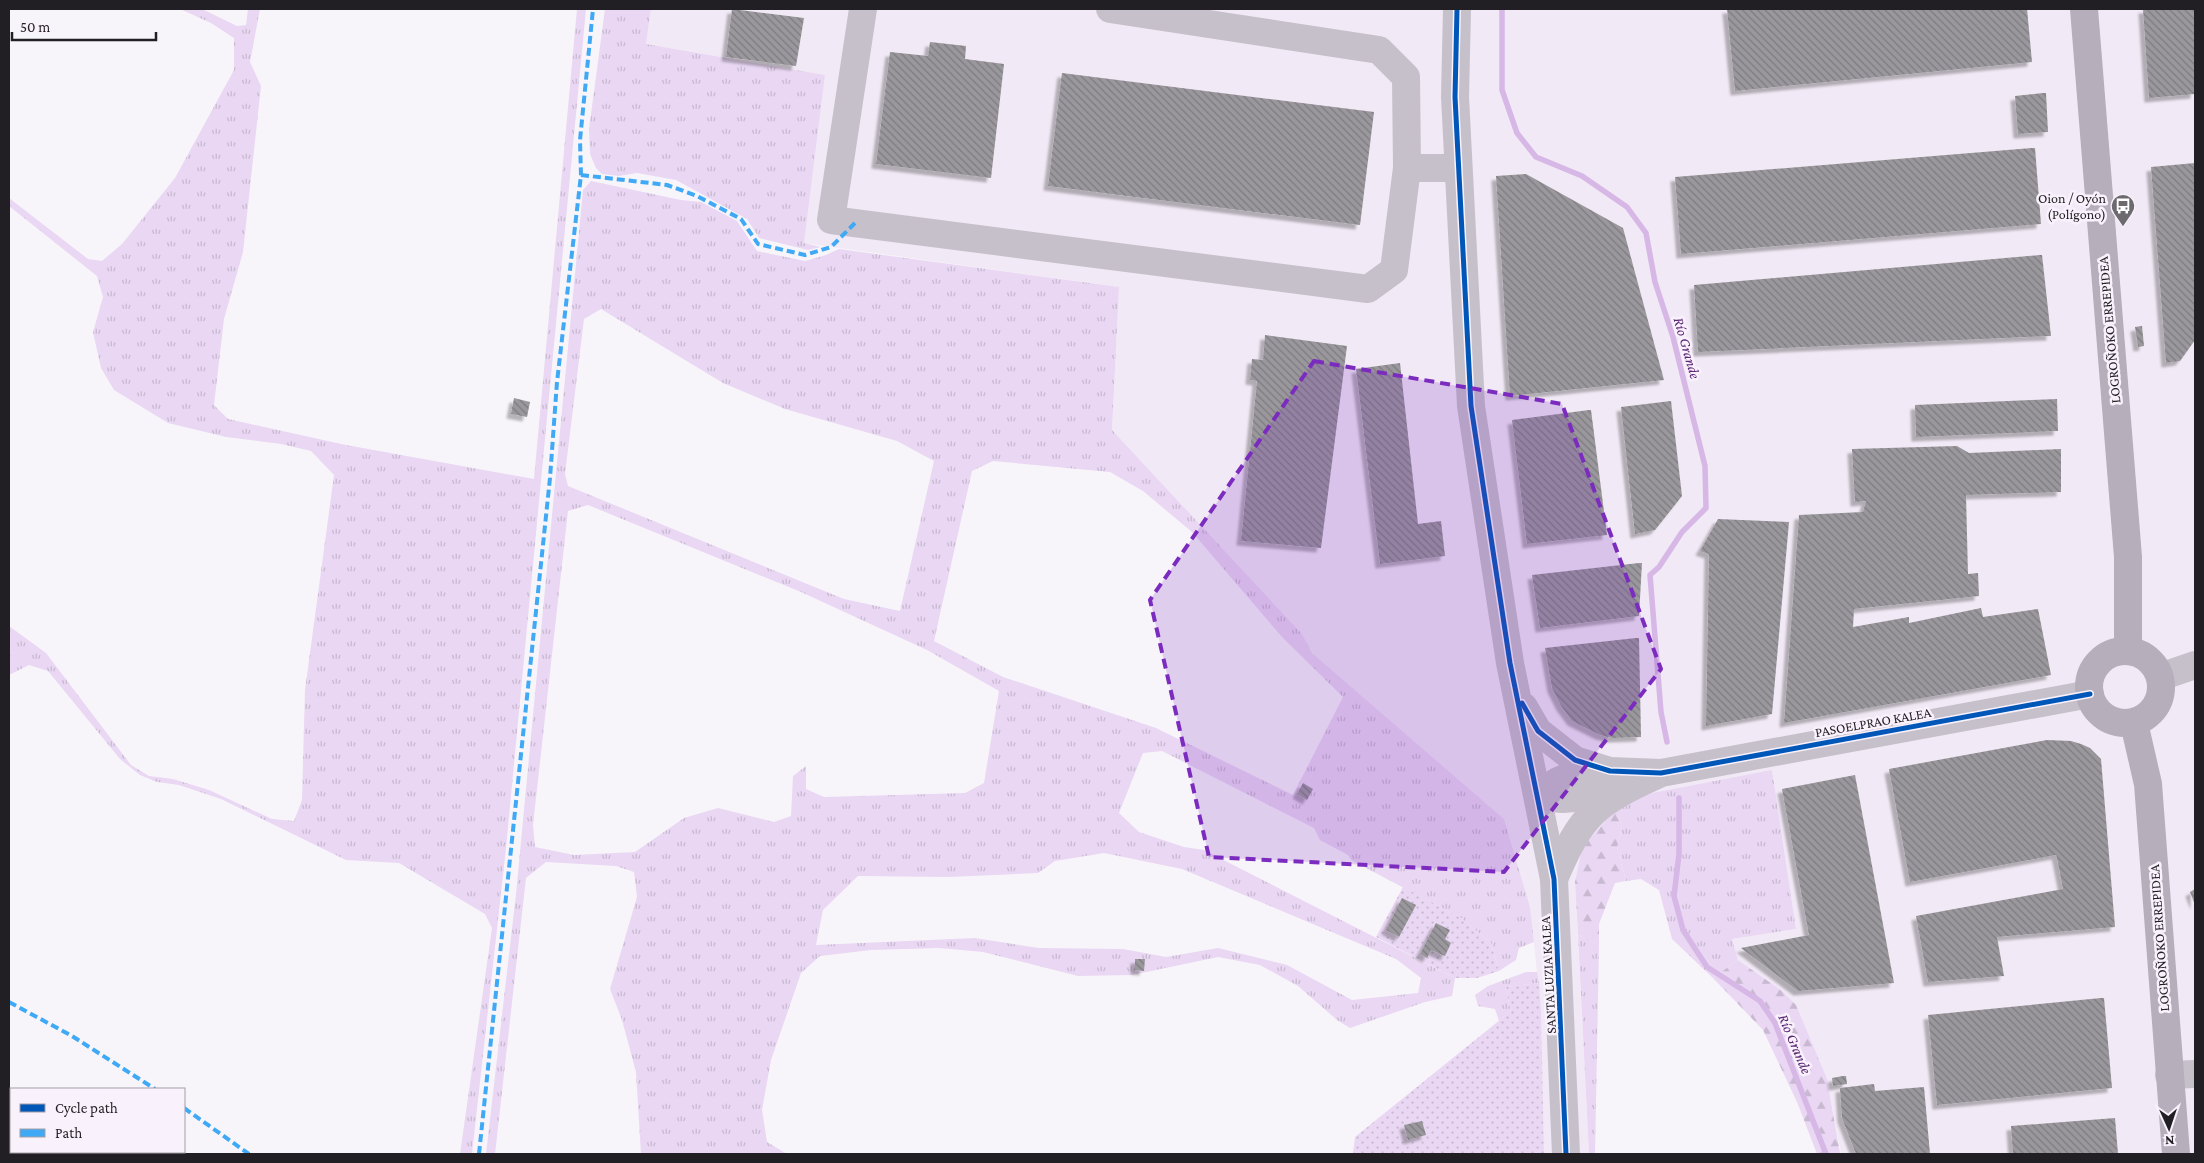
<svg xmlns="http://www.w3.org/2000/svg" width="2204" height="1163" viewBox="0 0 2204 1163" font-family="'Crimson Pro',serif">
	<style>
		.built { fill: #f1e9f5 }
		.grass { fill: url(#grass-tufts); fill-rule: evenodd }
		.forest { fill: url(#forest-firs) }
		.garden { fill: url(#garden-dots) }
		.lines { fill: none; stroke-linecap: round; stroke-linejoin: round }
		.stream { stroke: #d6b7e6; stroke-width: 5.5 }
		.building { fill: url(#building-back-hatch); filter: url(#shadow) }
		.minor { stroke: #c6c0ca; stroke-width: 28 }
		.major { stroke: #b6aeba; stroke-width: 28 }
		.quiet { stroke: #3fa9f5; stroke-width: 4; stroke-dasharray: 8 4; stroke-linecap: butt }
		.cycleway-casing { stroke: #f9f2fd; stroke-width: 8 }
		.cycleway { stroke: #0057b8; stroke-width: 5 }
		.marked { fill: #7b2cbf; fill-opacity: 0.2; stroke: #7b2cbf; stroke-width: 4; stroke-dasharray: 10 6; stroke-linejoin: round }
		.labels { text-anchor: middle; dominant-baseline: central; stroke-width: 5; stroke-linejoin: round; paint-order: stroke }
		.poi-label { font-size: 14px; fill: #211f23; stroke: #f9f2fd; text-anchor: end }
		.street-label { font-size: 14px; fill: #211f23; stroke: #f9f2fd }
		.water-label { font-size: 15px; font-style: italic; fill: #5b2773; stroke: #f9f2fd }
	</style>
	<defs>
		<pattern id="grass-tufts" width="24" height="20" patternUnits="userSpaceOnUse" patternTransform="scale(1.25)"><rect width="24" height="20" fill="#e9d7f3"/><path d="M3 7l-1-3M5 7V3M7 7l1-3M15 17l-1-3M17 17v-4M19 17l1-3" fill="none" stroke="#c8b8d0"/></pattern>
		<pattern id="forest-firs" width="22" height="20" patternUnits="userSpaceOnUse" patternTransform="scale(1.25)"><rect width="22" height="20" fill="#e9d7f3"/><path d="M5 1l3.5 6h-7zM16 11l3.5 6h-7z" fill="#c8b8d0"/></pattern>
		<pattern id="garden-dots" width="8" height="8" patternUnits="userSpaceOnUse" patternTransform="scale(1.25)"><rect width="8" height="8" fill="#e9d7f3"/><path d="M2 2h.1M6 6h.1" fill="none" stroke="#c8b8d0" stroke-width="1.8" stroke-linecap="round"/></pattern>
		<pattern id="building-back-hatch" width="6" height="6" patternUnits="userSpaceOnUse" patternTransform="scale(1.25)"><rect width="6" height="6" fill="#9a989c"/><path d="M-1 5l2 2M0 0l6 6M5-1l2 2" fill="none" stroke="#7d7b7f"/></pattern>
		<filter id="shadow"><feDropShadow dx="-4.5" dy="4.5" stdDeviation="1" flood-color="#0004"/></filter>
	</defs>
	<rect width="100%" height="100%" fill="#f8f5fa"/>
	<path class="built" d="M651,9H2195V1154H1841L1827,1079L1782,991L1738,960L1732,939L1796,929L1772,770L1582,848L1575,882L1589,1154H1544L1541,1010L1530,907L1504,819L1312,653L1302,634L1112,430L1119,287L804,243L825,75L646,44Z"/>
	<g class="grass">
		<path d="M180,9H202L237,26L246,25L248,9H260L250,62L261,86L243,252L224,319L214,405L228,419L346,445L534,479L577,9H586L506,848L472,1154H460L492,928L485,914L399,863L346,860L221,799L179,785L157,782L140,775L120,759L48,671L29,665L9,675V626L46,653L131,765L149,776L173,779L209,790L272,819L294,821L302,800L305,690L334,475L311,451L281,444L226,437L168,423L114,390L101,368L93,332L103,297L97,276L9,206V198L88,259L102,261L122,244L175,178L234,70V38L211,23Z"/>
		<path d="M605,9H651L646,44L825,75L804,243L821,247L808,250L759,238L747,219L676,180L637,173L619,176L602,174L596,168L590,154L589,129Z"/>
		<path d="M591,181L681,200L701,202L737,221L757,251L805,261L826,255L839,249L1119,287L1112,430L1302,634L1312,653L1504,819L1530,907L1534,942L1519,948L1516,960L1499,971L1491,943L1461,918L1351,860L1348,855L1320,840L1314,828L1162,751L1143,753L1119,813L1139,832L1184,847L1204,850L1455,978L1452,996L1425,1002L1350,1028L1337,1020L1298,986L1260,965L1218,957L1132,975L1078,976L983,952L939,948L871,950L820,956L801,973L771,1060L762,1110L767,1142L787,1154H641L636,1072L622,1020L610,989L637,897L634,872L616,866L546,862L526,878L495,1154H486L516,894L583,190ZM601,309L723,383L785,409L897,441L934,461L900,611L844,599L568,486L565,474L584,319ZM993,461L1110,472L1143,491L1192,532L1282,637L1343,697L1293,795L1156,728L1003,677L934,641L972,471ZM588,505L801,592L927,650L999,691L984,783L965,793L824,797L806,789V766L793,776L791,816L774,822L718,808L684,818L635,852L574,855L535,847L533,825L568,511ZM1104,853L1182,869L1396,959L1421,978L1418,993L1352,1000L1287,965L1218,948L1166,957L1123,949L1039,948L975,938L816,945L823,910L858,876L949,877L1038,873L1055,861Z"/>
		<path d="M1772,770L1796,929L1732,939L1738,960L1713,978L1672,939L1659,890L1641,879L1626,881L1617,848L1622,826L1614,811L1642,795Z"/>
		<path d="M1578,935L1599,945L1595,1154H1589Z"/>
		<path d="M1526,972H1537L1539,983L1505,987L1511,1011L1499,1021L1495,1009L1478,1006L1475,995L1488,986Z"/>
	</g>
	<g class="forest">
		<path d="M1614,811L1622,826L1617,848L1626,881L1615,883L1599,924V945L1578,935L1575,882L1582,848Z"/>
		<path d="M1738,960L1782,991L1796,1005L1827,1079L1840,1153L1817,1154L1797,1102L1763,1030L1713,978Z"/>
	</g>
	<g class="garden">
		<path d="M1403,887L1461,918L1491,943L1499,971L1477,978H1455L1376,937Z"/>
		<path d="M1539,983L1541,1010L1544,1154H1353L1355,1137L1511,1011L1505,987Z"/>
	</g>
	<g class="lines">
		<g class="stream">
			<path d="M1502,9V90L1517,133L1536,157L1582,176L1627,207L1646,233L1655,282L1673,337L1705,466L1706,508L1682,532L1659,567L1650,575L1661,712L1667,742"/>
			<path d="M1679,798V854L1674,896L1683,930L1707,967L1760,1001L1775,1023L1826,1154"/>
		</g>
	</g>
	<g class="building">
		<path d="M732,9L804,18L796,66L726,57Z"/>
		<path d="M1727,9H2027L2032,62L1735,91Z"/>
		<path d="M2143,9H2195V94L2149,98Z"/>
		<path d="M930,42L966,46L965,59L1004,64L991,178L876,164L890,52L928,56Z"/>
		<path d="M1062,73L1374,112L1360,225L1048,186Z"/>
		<path d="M2043,93H2046L2048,132L2018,134L2015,96Z"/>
		<path d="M2032,148H2035L2041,224L1681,254L1675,177Z"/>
		<path d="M2195,163V340L2180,361L2166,363L2151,167Z"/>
		<path d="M1526,174L1623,228L1664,380L1510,396L1496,176Z"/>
		<path d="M2040,255H2042L2051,336L1698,352L1694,285Z"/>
		<path d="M2142,326L2144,346L2138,347L2135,327Z"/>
		<path d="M1265,335L1347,346L1321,548L1241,541L1257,381L1250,380L1252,359L1263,360Z"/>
		<path d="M1400,363L1418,524L1441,521L1445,556L1380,564L1356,369Z"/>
		<path d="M514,398L530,402L527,417L511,414Z"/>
		<path d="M2057,399L2058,431L1916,437L1915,405Z"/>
		<path d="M1671,401L1682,496L1655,530L1635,534L1621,407Z"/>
		<path d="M1589,410H1591L1607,535L1527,544L1512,420Z"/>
		<path d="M1957,446L1969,453L2061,449V492L1966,495L1968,574L1978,573L1979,596L1854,609L1853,627L1909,617V623L1981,608L1983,617L2038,609L2051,675L1784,723L1799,515L1863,512L1866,501L1855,502L1852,449Z"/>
		<path d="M1718,519L1789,522L1772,714L1706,726L1709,554L1700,551Z"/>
		<path d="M1639,563H1642L1639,616L1540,628L1532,575Z"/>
		<path d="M1636,638H1639L1641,737L1612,738L1600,735L1572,721L1561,706L1552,688L1545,648Z"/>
		<path d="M2047,740L2071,741L2081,744L2090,748L2101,759L2115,927L1997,937L2004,976L1928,982L1916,916L2063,889L2057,858L2056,855L1910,882L1889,769Z"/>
		<path d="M1855,775L1894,983L1798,991L1741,948L1809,935L1782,789Z"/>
		<path d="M1303,783L1313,789L1307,800L1297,794Z"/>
		<path d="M2195,889V905L2190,892Z"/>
		<path d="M1402,898L1416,905L1399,937L1386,930Z"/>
		<path d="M1436,923L1450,930L1445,939L1451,943L1445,956L1431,950L1427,958L1420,954Z"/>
		<path d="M1135,959H1145L1144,971L1135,970Z"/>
		<path d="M2101,998H2104L2112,1088L1937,1105L1928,1015Z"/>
		<path d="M1843,1076H1846L1847,1084L1833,1086L1832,1078Z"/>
		<path d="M1874,1084L1875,1091L1924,1087L1930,1154H1856L1842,1118L1840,1088Z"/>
		<path d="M2115,1118L2118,1154H2013L2011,1126Z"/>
		<path d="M1422,1121L1426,1135L1408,1140L1404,1125Z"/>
	</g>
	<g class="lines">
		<g class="minor">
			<path d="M863,9L831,220L1368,289L1394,270L1407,168L1406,77L1379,50L1110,9"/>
			<path d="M1457,9L1455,97L1471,406L1510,663L1554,879L1566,1154"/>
			<path d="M1407,168H1458"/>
			<path d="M2160,677L2195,665"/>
			<path d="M1524,707L1538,731L1575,760L1610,771L1661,773L2090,694"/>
			<path d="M1538,797C1558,775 1573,775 1601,772"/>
			<path d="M1538,797L1563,799L1616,794"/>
			<path d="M1554,879C1581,815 1595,803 1657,775"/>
			<path d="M2169,1075L2195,1074"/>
		</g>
		<g class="major">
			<path d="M2084,9L2128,557V651"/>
			<circle cx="2125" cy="687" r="36"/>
			<path d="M2134,723L2148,784L2176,1154"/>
		</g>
		<g class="quiet">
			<path d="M581,175L667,185L697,196L741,219L758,244L805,255L831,247L855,223"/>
			<path d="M9,1002L72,1036L155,1089"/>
			<path d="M184,1108L249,1154"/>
			<path d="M479,1154L550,478L557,382L581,175L580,140L593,9"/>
		</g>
		<g class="cycleway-casing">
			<g id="cycleway">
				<path d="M1457,9L1455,97L1471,406L1510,663L1554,879L1566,1154"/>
				<path d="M1522,703L1538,731L1575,760L1610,771L1661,773L2090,694"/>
			</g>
		</g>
		<use href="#cycleway" class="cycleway"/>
	</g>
	<path class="marked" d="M1314,361L1562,404L1661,669L1504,872L1209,857L1150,600Z"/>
	<defs>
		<g id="bus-pin" transform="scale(1.25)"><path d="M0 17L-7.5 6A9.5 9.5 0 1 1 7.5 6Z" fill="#6c6a6e" stroke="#f9f2fd"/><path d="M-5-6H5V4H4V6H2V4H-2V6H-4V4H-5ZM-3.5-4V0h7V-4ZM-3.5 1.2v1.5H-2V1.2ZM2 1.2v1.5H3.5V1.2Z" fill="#fff"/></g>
	</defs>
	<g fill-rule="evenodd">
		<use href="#bus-pin" x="2123" y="206"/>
	</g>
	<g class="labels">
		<g class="poi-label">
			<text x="2106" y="198">Oion / Oyón<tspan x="2106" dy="16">(Polígono)</tspan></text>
		</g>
		<g class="street-label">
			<text transform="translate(2109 330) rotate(-95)">LOGROÑOKO ERREPIDEA</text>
			<text transform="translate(1873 722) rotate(-10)">PASOELPRAO KALEA</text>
			<text transform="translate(2159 938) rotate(-94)">LOGROÑOKO ERREPIDEA</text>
			<text transform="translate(1548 975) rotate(-93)">SANTA LUZIA KALEA</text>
		</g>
		<g class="water-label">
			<text transform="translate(1687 348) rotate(74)">Río Grande</text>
			<text transform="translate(1795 1044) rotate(67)">Río Grande</text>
		</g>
	</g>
	<rect width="2204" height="1163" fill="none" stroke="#211f23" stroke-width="20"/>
	<rect x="10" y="1088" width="175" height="65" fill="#f9f2fd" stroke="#a39ea6"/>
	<rect x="20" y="1104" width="25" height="8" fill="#0057b8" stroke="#a39ea6"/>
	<text x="55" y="1113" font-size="15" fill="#211f23">Cycle path</text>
	<rect x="20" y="1129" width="25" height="8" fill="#3fa9f5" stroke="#a39ea6"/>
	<text x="55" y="1138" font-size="15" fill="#211f23">Path</text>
	<g transform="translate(2169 1128) rotate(177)" stroke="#f9f2fd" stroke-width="4" paint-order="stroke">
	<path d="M0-4L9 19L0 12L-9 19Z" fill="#211f23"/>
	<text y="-8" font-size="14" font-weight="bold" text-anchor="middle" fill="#211f23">N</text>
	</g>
	<path d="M12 32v8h144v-8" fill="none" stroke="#211f23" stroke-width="2.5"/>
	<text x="20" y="32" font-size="15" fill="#211f23" stroke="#f9f2fd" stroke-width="4" paint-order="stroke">50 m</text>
</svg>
